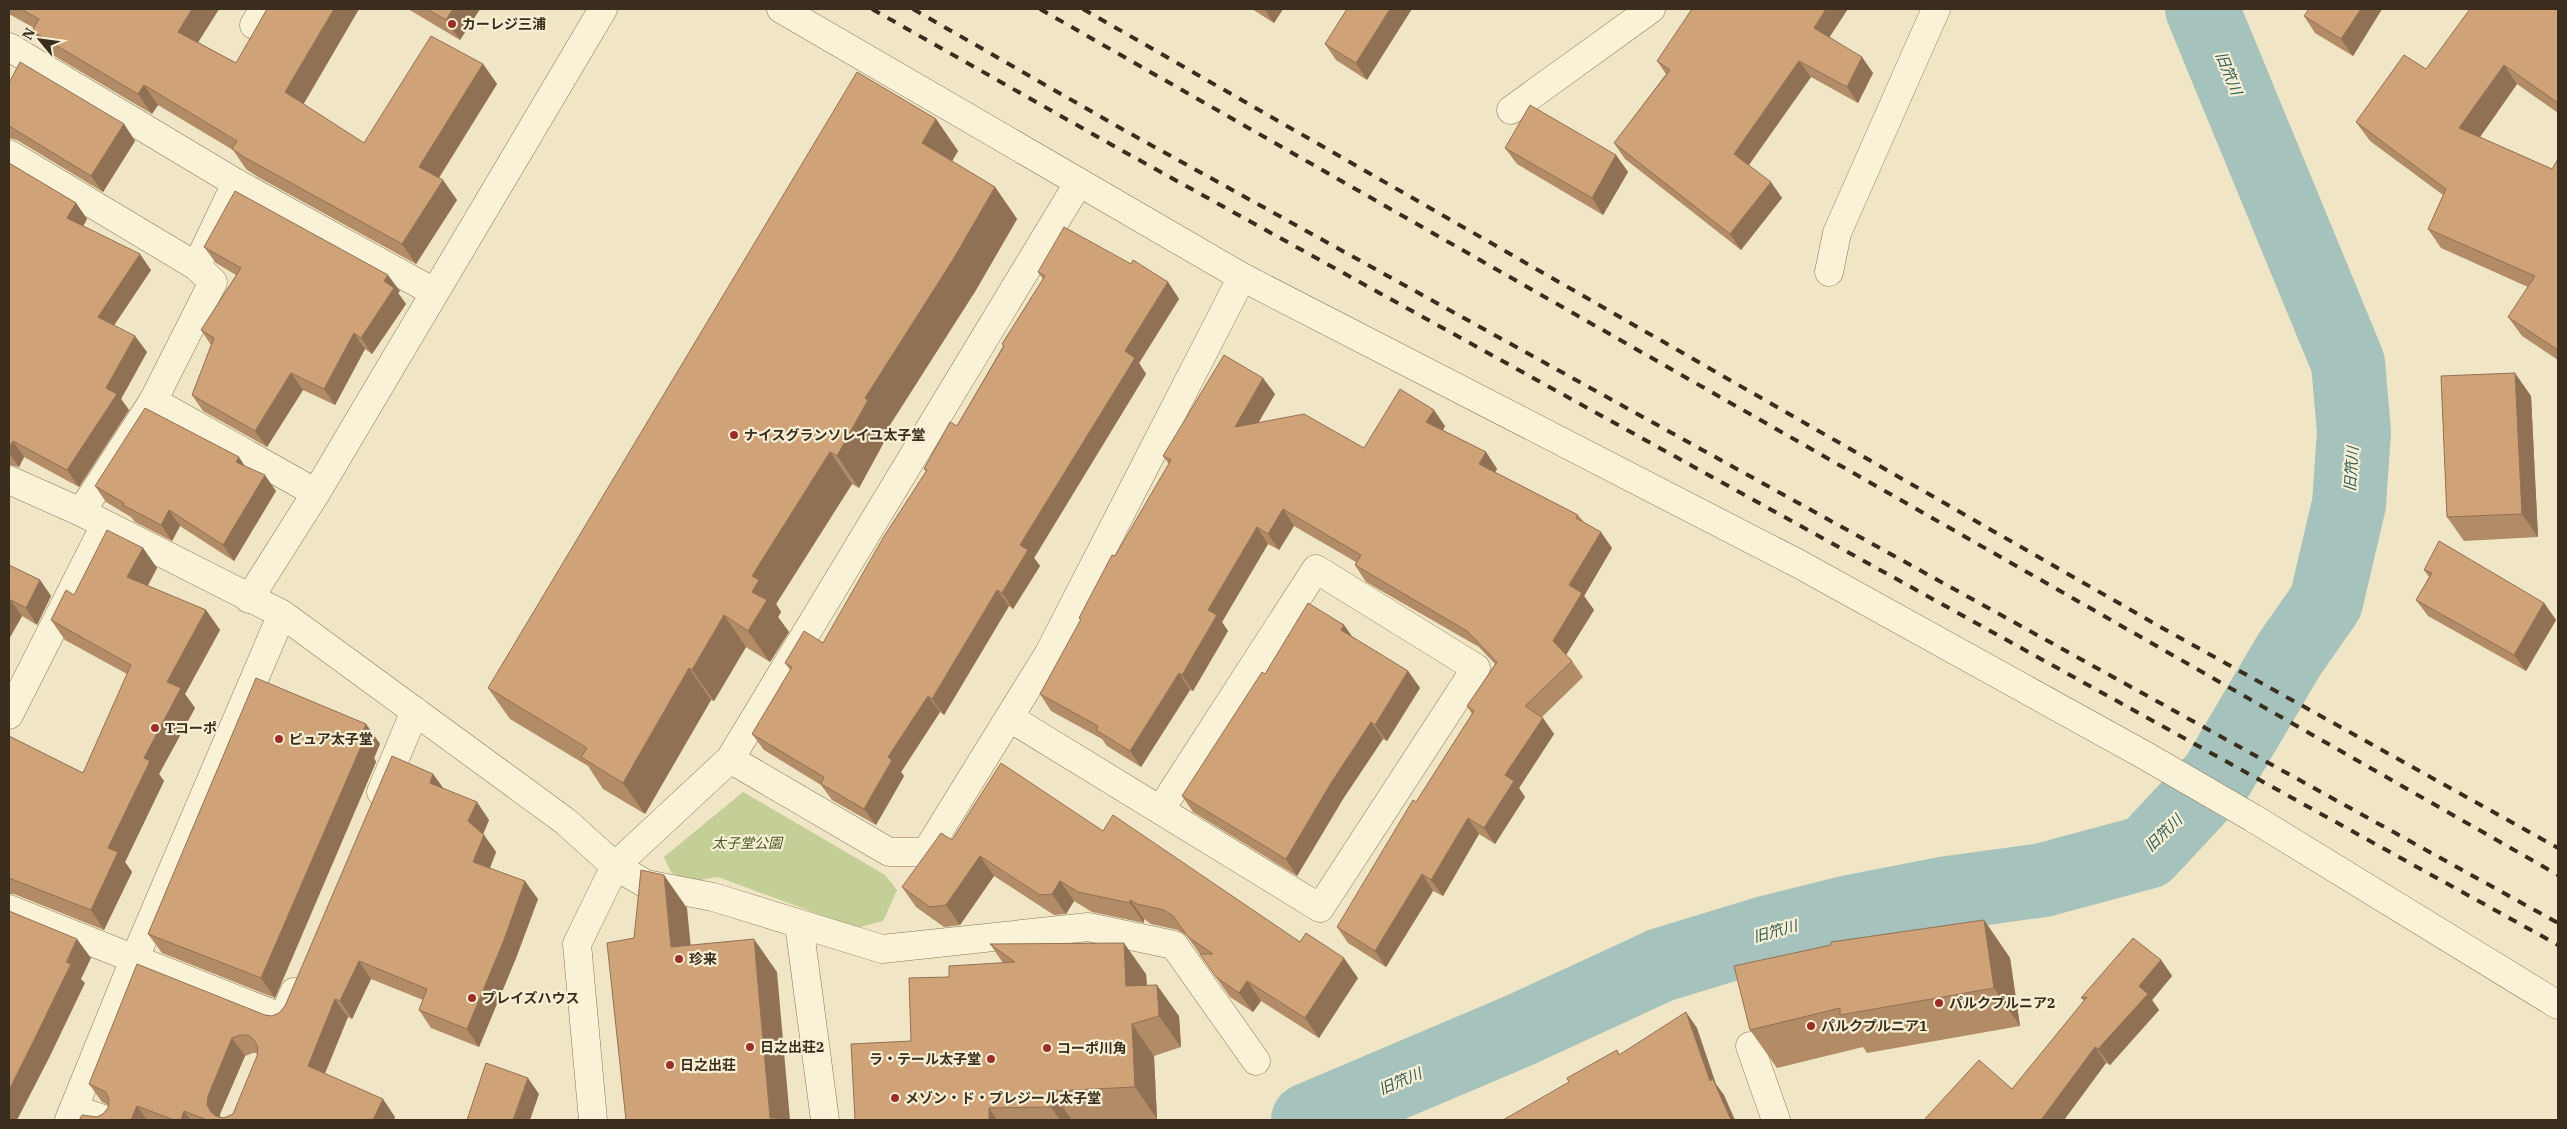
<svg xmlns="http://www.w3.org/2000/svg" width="2567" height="1129" viewBox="0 0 2567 1129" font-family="'IBM Plex Serif','Noto Sans JP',serif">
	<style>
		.park { fill: #c4ce97 }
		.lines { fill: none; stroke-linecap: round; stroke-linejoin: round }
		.river { stroke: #a6c2bc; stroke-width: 74 }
		.minor-casing { stroke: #8b7759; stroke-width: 29 }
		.minor { stroke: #faf2d7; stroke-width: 28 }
		.rail { stroke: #3a2d1e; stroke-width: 4; stroke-dasharray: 9 9; stroke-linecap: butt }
		.wall { fill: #b28b67; fill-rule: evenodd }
		.shaded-wall { fill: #917154 }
		.building { fill: #cfa278; stroke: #917154; fill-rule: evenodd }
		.poi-dot { fill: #9c2e27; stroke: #f7efd4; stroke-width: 2 }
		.labels { text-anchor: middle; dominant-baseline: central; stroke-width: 4.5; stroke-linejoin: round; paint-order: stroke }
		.poi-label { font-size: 14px; font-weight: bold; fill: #3a2d1e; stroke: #f7efd4; text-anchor: start }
		.park-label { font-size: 14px; font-style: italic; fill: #475724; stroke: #f7efd4 }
		.water-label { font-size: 15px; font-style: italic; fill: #2d5a5a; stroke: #f7efd4 }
	</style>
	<rect width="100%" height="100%" fill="#f0e5c4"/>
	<path class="park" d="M743,792L885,875L897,890L883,921L856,928L718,877L689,882L671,872L664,857Z"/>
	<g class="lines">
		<path class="river" d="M1308,1120L1520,1030L1661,965L1766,933L1850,912L1942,894L2043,880L2147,852L2217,777L2289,655L2326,602L2349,504L2354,432L2348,363L2202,9"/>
		<g class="minor-casing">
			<g id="minor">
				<path d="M781,9L1242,277L1799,564L2146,756L2253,818L2558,1005"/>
				<path d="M254,25L264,9"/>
				<path d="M9,47L236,183L434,292"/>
				<path d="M1511,110L1651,9"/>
				<path d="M9,154L196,266L213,282L153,401L81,512"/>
				<path d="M198,263L236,183"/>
				<path d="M1829,272L1837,233L1936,9"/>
				<path d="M153,401L316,493"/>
				<path d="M9,480L81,512L282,614L565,821L615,866L730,759L889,852H926L1049,653L1242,277"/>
				<path d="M249,599L316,493L603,9"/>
				<path d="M9,715L105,525"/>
				<path d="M1010,718L1320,908L1476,668L1316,569L1161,809"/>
				<path d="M730,759L1079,182"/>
				<path d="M381,792L415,711"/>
				<path d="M9,909L283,1018L294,992"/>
				<path d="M799,924L825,1120"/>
				<path d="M1750,1046L1776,1120"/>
				<path d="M74,1109L106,1120"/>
				<path d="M69,1120L134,960L282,614"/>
				<path d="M593,1120L577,944L615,866L646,884L713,897L882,949L1088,927L1174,945L1256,1061"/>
			</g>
		</g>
		<use href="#minor" class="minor"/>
		<g class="rail">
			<path d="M872,9L1112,145L2558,945"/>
			<path d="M913,9L1122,129L2558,923"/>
			<path d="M1040,9L2558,875"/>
			<path d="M1083,9L2157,625L2558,848"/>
		</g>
	</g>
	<g class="wall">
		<path d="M9,9H219L198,42L236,63L359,9L303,104L364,143L483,64L497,84L439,178L457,200L416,264L258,177L246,169L233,150L158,105L152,114L46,51L32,31L34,28L9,14Z"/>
		<path d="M408,9H480L460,40Z"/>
		<path d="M1252,9H1283L1274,23Z"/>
		<path d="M1347,9L1367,80L1336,60L1325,44Z"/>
		<path d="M2382,9L2353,56L2315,33L2304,16Z"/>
		<path d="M2558,9V113L2517,84L2480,137L2552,169L2558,159V360L2522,336L2508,317L2528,287L2441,248L2428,229L2443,195L2370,141L2356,122L2426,69Z"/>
		<path d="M1830,37L1873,73L1858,103L1811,77L1749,165L1782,198L1741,250L1625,159L1614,143L1666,74L1657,61Z"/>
		<path d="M9,83L124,124L135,141L103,192L17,140L9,138Z"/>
		<path d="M936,119L958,151L952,161L995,187L1017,219L976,290L888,428L890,431L859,488L852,484L776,604L781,612L778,617L789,632L770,662L746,647L714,701L711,700L645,814L603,789L588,766L510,719L488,688Z"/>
		<path d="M1505,148L1616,155L1628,172L1603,215L1517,164Z"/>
		<path d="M9,163L76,203L87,219L83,226L151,270L114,325L147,352L121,399L129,410L79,487L24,457L19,467L9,465Z"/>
		<path d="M204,247L400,291L398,293L406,304L372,354L365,349L335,405L303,390L267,447L203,411L192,395L211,345L201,330L236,275L216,263Z"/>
		<path d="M1131,264L1168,282L1179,299L1139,363L1146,374L1034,558L1040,566L1013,609L1009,606L944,715L940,712L901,772L904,776L876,825L832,800L821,785L764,750L752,734L790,670L785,663L823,643L926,471L924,469L957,426L1003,346L1002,344L1043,279L1038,272Z"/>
		<path d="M1275,394L1258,423L1364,448L1445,426L1443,430L1486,452L1497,469L1495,472L1578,515L1583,521L1612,548L1584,596L1594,610L1566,655L1572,661L1583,677L1542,717L1554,734L1519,788L1525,797L1495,844L1479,834L1443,896L1433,891L1386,967L1348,943L1337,927L1472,714L1467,706L1495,664L1479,647L1366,582L1355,565L1356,562L1294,526L1279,550L1268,544L1222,622L1228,631L1193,691L1190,690L1141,767L1107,746L1102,739L1051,711L1040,694L1081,621L1079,618L1169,464L1163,456Z"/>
		<path d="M2531,396L2538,537L2464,541L2447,517Z"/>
		<path d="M244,466L276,491L234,561L180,526L172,541L135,522L131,517L106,502L95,486Z"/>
		<path d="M143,548L157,568L148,586L206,610L220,630L185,694L195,708L159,774L164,781L125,862L132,872L104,930L14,894H9V736L83,773L127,674L65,640L51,620L74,595Z"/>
		<path d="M9,565L40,580L51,596L37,625L22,616L9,639Z"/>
		<path d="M2424,570L2544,603L2556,620L2526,671L2428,616L2416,600L2429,577Z"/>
		<path d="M1344,625L1352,637L1408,671L1420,688L1387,741L1383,739L1343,799L1297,876L1193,812L1182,796L1265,674Z"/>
		<path d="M366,724L380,744L374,758L376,762L275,998L162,953L148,934Z"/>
		<path d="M433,774L443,788L489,820L483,834L496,852L490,868L538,899L516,958L479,1047L431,1028L419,1010L423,1000L371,979L352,1019L348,1017L325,1074L395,1117L394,1120H79L97,1117L103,1114L108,1108V1105L102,1102L89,1084L265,1015L272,1016L279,1013L285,1006ZM253,1053H257V1056L233,1114L224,1118L220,1117V1114L245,1056Z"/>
		<path d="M1103,831L1300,942L1358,978L1319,1038L1261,1001L1253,1012L1230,997L1187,936L1178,930L1151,924L1144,919V923L1092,912L1074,901L1066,914L1054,915L994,876L960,925L944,927L916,907L902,887L952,840Z"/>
		<path d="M1984,920L2010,958L2020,1026L1867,1053L1863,1047L1777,1068L1750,1030Z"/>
		<path d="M990,944L1146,974L1147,985L1179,1016L1181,1047L1154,1056L1157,1119L1129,1120H855L911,1041L949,977L1003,963Z"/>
		<path d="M2161,960L2172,976L2152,1000L2159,1010L2110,1065L2106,1063L2064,1120H1924L2012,1089L2084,1001L2081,998Z"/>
	</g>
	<g class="shaded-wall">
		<path d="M192,9H219L192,52L178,32Z"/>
		<path d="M334,9H359L299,112L285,92Z"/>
		<path d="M453,9H480L460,40L446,20Z"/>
		<path d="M1264,9H1283L1274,23Z"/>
		<path d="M1390,9H1412L1367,80L1356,63Z"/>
		<path d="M1826,9H1848L1825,44L1814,28Z"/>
		<path d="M2361,9H2382L2353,56L2341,39Z"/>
		<path d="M1862,57L1873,73L1858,103L1847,87Z"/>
		<path d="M1799,61L1811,77L1745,170L1734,154Z"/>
		<path d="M483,64L497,84L433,187L419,167Z"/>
		<path d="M2504,65L2517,84L2473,147L2459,128Z"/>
		<path d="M144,85L158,105L152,114L138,94Z"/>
		<path d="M936,119L958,151L944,175L922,143Z"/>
		<path d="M124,124L135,141L103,192L91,176Z"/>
		<path d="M1616,155L1628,172L1603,215L1592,198Z"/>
		<path d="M443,180L457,200L416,264L402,244Z"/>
		<path d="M1771,182L1782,198L1741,250L1730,234Z"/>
		<path d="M995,187L1017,219L976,290L888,428L890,431L859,488L837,456L865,398Z"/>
		<path d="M76,203L87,219L79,234L67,218Z"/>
		<path d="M140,254L151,270L109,333L98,317Z"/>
		<path d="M388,275L400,291L398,293L406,304L372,354L361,338L384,281Z"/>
		<path d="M1168,282L1179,299L1139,363L1146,374L1034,558L1040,566L1013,609L1002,593L1020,545L1125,351Z"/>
		<path d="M354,333L365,349L335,405L324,389Z"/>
		<path d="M135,336L147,352L121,399L129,410L79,487L67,470L106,388Z"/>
		<path d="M291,373L303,390L267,447L255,431Z"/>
		<path d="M2515,373L2531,396L2538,537L2522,514Z"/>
		<path d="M1263,378L1275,394L1246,444L1235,427Z"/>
		<path d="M1434,410L1445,426L1438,439L1426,422Z"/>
		<path d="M13,441L24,457L19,467L9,453V448Z"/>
		<path d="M830,452L852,484L776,604L781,612L778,617L789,632L770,662L748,631L752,592V576Z"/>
		<path d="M1486,452L1497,469L1491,480L1479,464Z"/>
		<path d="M239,457L250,474L236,462Z"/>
		<path d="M265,475L276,491L234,561L223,545Z"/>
		<path d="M1283,509L1294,526L1279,550L1268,534Z"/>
		<path d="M169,510L180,526L172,541L161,525Z"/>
		<path d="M1257,527L1268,544L1222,622L1228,631L1193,691L1182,675L1208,610Z"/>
		<path d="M1601,532L1612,548L1584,596L1594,610L1564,658L1553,641L1569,585Z"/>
		<path d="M143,548L157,568L141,597L127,577Z"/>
		<path d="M40,580L51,596L37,625L26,608Z"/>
		<path d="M997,590L1009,606L944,715L932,699Z"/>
		<path d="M11,600L22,616L9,639V603Z"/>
		<path d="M2544,603L2556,620L2526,671L2514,655Z"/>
		<path d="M206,610L220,630L185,694L195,708L159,774L164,781L125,862L132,872L104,930L91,910L108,848L167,682Z"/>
		<path d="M724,615L746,647L714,701L692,670Z"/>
		<path d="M1344,625L1356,642L1341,630Z"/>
		<path d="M689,668L711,700L645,814L623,783Z"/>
		<path d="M1408,671L1420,688L1387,741L1375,725Z"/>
		<path d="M1179,673L1190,690L1141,767L1130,751Z"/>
		<path d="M928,696L940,712L901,772L904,776L876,825L864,809L888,757Z"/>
		<path d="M1543,718L1554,734L1519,788L1525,797L1495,844L1484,828L1505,775Z"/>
		<path d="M1371,722L1383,739L1343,799L1297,876L1286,859L1331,783Z"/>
		<path d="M366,724L380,744L374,758L376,762L275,998L261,978L359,741Z"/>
		<path d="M433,774L446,792L430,783Z"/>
		<path d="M477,802L489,820L481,839L468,821Z"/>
		<path d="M1468,818L1479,834L1443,896L1431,880Z"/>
		<path d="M484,835L496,852L485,880L473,862Z"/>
		<path d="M980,856L994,876L960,925L946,905Z"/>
		<path d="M1422,874L1433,891L1386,967L1375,951Z"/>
		<path d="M664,875L687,908L694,980L671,947Z"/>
		<path d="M525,881L538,899L516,958L479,1047L467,1029Z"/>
		<path d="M1060,881L1074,901L1066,914L1052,894Z"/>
		<path d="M1130,900L1144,919V923L1130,903Z"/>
		<path d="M1984,920L2010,958L2020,1026L1994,988Z"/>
		<path d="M77,939L91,958L81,979L85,983L49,1058L17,1120H9V1090Z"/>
		<path d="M754,939L777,972L790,1120H771L770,1118Z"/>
		<path d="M1124,943L1146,974L1149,1018L1126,986Z"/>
		<path d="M1344,958L1358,978L1319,1038L1305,1018Z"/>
		<path d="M2161,960L2172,976L2152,1000L2159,1010L2110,1065L2098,1049L2139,986Z"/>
		<path d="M359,961L371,979L352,1019L340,1001Z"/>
		<path d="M1247,981L1261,1001L1253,1012L1239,993Z"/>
		<path d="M1157,985L1179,1016L1181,1047L1159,1016Z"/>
		<path d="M335,999L348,1017L320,1084L308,1066Z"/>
		<path d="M1686,1012L1697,1028L1716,1084L1724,1095L1735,1120H1731L1710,1081Z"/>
		<path d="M1132,1024L1154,1056L1157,1119L1135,1087Z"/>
		<path d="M232,1038L245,1056L220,1114V1120L211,1112L207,1105L208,1096Z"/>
		<path d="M2095,1047L2106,1063L2064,1120H2041Z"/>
		<path d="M528,1078L539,1094L530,1120H513Z"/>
		<path d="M1051,1091L1072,1120H1060L1051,1107Z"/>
		<path d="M383,1099L395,1117L394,1120H373Z"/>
		<path d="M137,1106L147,1120H131Z"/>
		<path d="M989,1108L997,1120H989Z"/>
		<path d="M184,1111L191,1120H181Z"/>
	</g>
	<g class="building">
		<path d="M21,9H192L178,32L236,63L267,9H334L285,92L364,143L431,36L483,64L419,167L443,180L402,244L244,157L232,149L237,141L144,85L138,94L32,31L39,19Z"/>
		<path d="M427,9H453L446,20Z"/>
		<path d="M1347,9H1390L1356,63L1325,44Z"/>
		<path d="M1692,9H1826L1814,28L1862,57L1847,87L1799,61L1734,154L1771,182L1730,234L1614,143L1670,70L1657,61Z"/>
		<path d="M2309,9H2361L2341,39L2304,16Z"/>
		<path d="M2470,9H2558V103L2504,65L2459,128L2552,169L2558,159V350L2508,317L2535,276L2428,229L2446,189L2356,122L2404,55L2426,69Z"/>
		<path d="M20,62L124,124L91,176L9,126V83Z"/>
		<path d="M857,72L936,119L922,143L995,187L954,258L865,398L868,400L837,456L830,452L752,576L759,580L752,592L767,600L748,631L724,615L692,670L689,668L623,783L581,757L587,748L488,688Z"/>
		<path d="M1530,105L1616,155L1592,198L1505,148Z"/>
		<path d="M9,163L76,203L67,218L140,254L98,317L135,336L106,388L117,394L67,470L13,441L9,448Z"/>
		<path d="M235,191L388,275L384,281L394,288L361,338L354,333L324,389L291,373L255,431L192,395L214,338L201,330L241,268L204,247Z"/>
		<path d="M1064,227L1131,264L1133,260L1168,282L1125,351L1135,358L1020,545L1028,550L1002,593L997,590L932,699L928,696L888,757L892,760L864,809L821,784L824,777L752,734L792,667L785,663L804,631L823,643L883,538L927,470L924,469L950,422L957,426L1004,346L1002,344L1045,276L1038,272Z"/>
		<path d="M1224,355L1263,378L1235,427L1304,414L1364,448L1400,389L1434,410L1426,422L1486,452L1479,464L1578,515L1576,518L1601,532L1569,585L1582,593L1553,641L1572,661L1525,706L1543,718L1505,775L1514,781L1484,828L1468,818L1431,880L1422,874L1375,951L1337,927L1413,800L1416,802L1474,711L1467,706L1497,662L1467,631L1355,565L1361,555L1283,509L1268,534L1257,527L1208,610L1217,615L1182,675L1179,673L1130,751L1096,730L1098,726L1040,694L1081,619L1079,618L1112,555L1115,556L1171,460L1163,456Z"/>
		<path d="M2515,373L2522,514L2447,517L2441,376Z"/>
		<path d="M145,408L239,457L236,462L265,475L223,545L169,510L161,525L123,505L124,503L95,486Z"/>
		<path d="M107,530L143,548L127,577L206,610L167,682L181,688L144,758L150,761L108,848L118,852L91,910L9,878V736L83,773L131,665L51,620L66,590L74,595Z"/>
		<path d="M2439,541L2544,603L2514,655L2416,600L2432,573L2424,570Z"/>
		<path d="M9,565L40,580L26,608L11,600L9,603Z"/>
		<path d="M1308,603L1344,625L1341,630L1408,671L1375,725L1371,722L1331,783L1286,859L1182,796L1262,672L1265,674Z"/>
		<path d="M256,678L366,724L359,741L363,742L261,978L148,934Z"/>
		<path d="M392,756L433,774L430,783L477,802L468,821L484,835L473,862L525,881L504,940L467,1029L419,1010L427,989L359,961L340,1001L335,999L308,1066L383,1099L373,1120H207L184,1111L181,1120H174L137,1106L131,1120H79L82,1115L97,1117L103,1114L108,1108L109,1100L106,1092L89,1084L137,964L265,1015L272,1016L279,1013L285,1006ZM240,1035H248L254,1040L258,1047L257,1056L233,1114L224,1118L216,1116L211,1112L207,1105L208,1096L232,1038Z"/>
		<path d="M1001,763L1103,831L1113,815L1300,942L1306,933L1344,958L1305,1018L1247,981L1239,993L1216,977L1200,954H1213L1188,937L1173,916L1164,910L1137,904L1130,900V903L1078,892L1060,881L1052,894L1040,895L980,856L946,905L930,907L902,887L941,833L952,840Z"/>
		<path d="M641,870L664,875L671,947L754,939L770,1118H776V1120H626L607,943L634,938Z"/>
		<path d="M9,911L77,939L66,962L71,964L35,1038L9,1090Z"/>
		<path d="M1984,920L1994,988L1840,1015V1008L1750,1030L1734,966L1831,945V942Z"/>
		<path d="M2133,938L2161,960L2139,986L2148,994L2098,1049L2095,1047L2041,1120H1924L1979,1060L2012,1089L2087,997L2081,998Z"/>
		<path d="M1124,943L1126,986L1157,985L1159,1016L1132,1024L1135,1087L1051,1091V1107L989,1108V1120H855L851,1044L911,1041L909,978L949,977V966L1015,962L990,944Z"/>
		<path d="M1686,1012L1710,1081L1713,1079L1731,1120H1503L1569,1082L1567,1078L1617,1050L1619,1055Z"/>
		<path d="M486,1063L528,1078L513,1120H467Z"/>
	</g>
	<g class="poi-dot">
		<circle cx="452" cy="24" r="5"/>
		<circle cx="734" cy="435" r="5"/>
		<circle cx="155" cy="728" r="5"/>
		<circle cx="279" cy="739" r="5"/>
		<circle cx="679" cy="959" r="5"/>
		<circle cx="472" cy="998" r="5"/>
		<circle cx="1939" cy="1003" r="5"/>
		<circle cx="1811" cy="1026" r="5"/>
		<circle cx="750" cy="1047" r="5"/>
		<circle cx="1047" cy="1048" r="5"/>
		<circle cx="991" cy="1059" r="5"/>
		<circle cx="670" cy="1065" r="5"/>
		<circle cx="895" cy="1098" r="5"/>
	</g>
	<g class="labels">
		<g class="poi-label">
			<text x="462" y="24">カーレジ三浦</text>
			<text x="744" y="435">ナイスグランソレイユ太子堂</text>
			<text x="165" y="728">Tコーポ</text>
			<text x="289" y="739">ピュア太子堂</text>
			<text x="689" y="959">珍来</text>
			<text x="482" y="998">プレイズハウス</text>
			<text x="1949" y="1003">パルクプルニア2</text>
			<text x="1821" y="1026">パルクプルニア1</text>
			<text x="760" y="1047">日之出荘2</text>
			<text x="1057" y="1048">コーポ川角</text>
			<text x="981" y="1059" text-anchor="end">ラ・テール太子堂</text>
			<text x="680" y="1065">日之出荘</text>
			<text x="905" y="1098">メゾン・ド・プレジール太子堂</text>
		</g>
		<g class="park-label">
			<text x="747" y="843">太子堂公園</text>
		</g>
		<g class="water-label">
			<text transform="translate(2229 73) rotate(68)">旧笊川</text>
			<text transform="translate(2351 469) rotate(-86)">旧笊川</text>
			<text transform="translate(2163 833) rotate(-44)">旧笊川</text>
			<text transform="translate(1775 931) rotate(-15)">旧笊川</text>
			<text transform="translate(1400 1081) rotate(-23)">旧笊川</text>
		</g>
	</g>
	<rect width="2567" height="1129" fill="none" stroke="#3a2d1e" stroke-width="20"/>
	<g transform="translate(40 40) rotate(299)" stroke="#f7efd4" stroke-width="4" paint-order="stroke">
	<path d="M0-4L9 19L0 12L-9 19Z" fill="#3a2d1e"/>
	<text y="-8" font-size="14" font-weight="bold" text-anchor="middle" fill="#3a2d1e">N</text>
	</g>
</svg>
